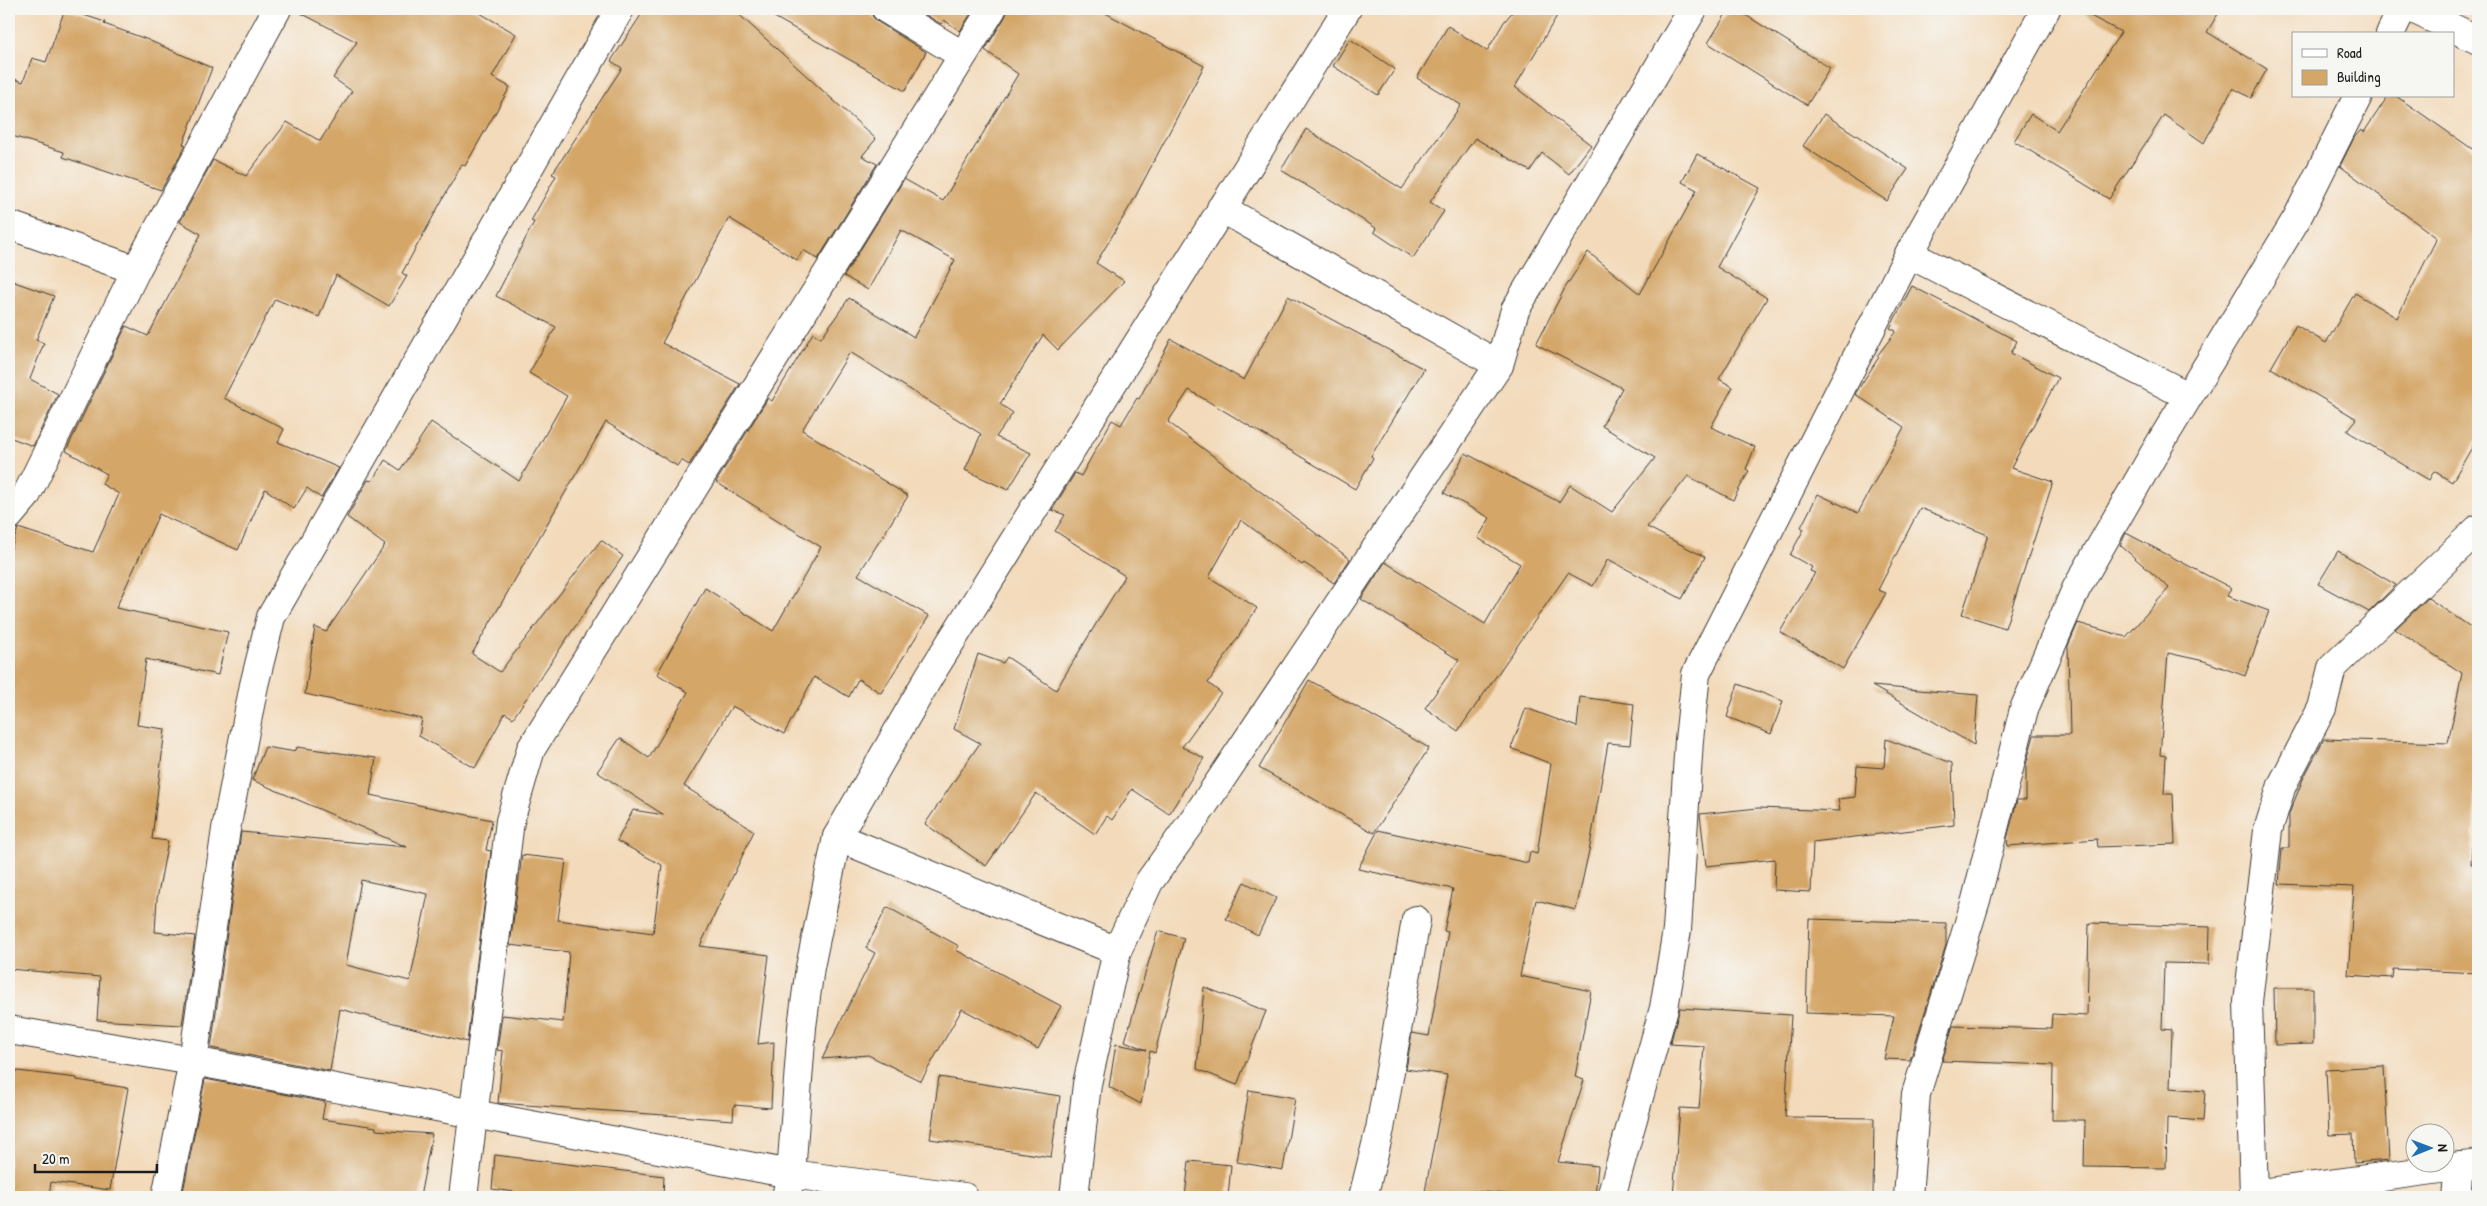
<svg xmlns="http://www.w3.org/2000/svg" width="2487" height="1206" viewBox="0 0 2487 1206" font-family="'Patrick Hand',sans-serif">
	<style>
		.building { fill: #d4a667; fill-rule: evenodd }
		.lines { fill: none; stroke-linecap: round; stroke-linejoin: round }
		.minor-casing { stroke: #3c3834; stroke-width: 30 }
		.minor { stroke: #fff; stroke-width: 28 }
	</style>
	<rect width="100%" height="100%" fill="#f6f6f2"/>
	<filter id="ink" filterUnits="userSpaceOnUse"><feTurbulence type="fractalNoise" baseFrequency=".02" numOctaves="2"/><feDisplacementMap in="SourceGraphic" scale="10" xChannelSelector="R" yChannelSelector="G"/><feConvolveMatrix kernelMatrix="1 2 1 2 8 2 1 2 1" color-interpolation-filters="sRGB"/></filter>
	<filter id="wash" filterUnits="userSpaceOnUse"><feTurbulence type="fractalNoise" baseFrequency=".0096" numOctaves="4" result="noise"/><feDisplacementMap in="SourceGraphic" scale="20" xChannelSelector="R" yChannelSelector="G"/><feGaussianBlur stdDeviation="1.12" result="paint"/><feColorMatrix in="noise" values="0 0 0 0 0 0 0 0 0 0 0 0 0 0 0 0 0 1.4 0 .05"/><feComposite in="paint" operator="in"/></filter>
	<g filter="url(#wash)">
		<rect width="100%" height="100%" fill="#f3daba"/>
		<g id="blocks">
			<g class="building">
				<path d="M65,9L105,22L104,24L146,39L212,68L183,144L186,145L161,190L63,157L64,152L9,135V77L23,82L32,58L46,62Z"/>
				<path d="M293,9H473L516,34L492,77L510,87L465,166L462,164L402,273L407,276L389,306L336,275L319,317L275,299L224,398L284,429L278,442L339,468L321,498L307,488L294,509L265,489L238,550L159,514L116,608L228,632L218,675L146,659L137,725L165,729L152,839L168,841L157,899L155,932L195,936L182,1025L97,1020L100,977L9,969V554L18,528L93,552L119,494L102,484L107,474L66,451L126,326L148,336L201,234L180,222L213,160L246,176L287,122L320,141L352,91L333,78L357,42Z"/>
				<path d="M645,9H733L876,139L862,156L877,164L818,259L803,250L797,260L729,218L662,343L740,384L689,465L681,460L677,466L606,422L472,654L500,672L601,540L623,556L513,718L505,713L475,768L419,736L422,719L305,694L315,627L326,632L385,545L347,517L368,480L372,481L385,460L400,470L431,422L519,481L567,396L529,373L556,327L496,296L534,222L531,221L556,176L552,174L622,68L611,61Z"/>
				<path d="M760,9H870L873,17L878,22L926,52L905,91Z"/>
				<path d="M916,9H974L960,31L944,20L941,24Z"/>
				<path d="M1008,9H1098L1204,66L1133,201L1096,263L1124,281L1058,350L1043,335L1000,404L1013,413L996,437L1031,453L1008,490L965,470L981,434L850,352L802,430L908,496L858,575L929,616L881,693L858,679L849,697L814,677L784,734L732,706L684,786L754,831L700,946L769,955L758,1044L774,1042L771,1108L734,1105L733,1120L498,1103L503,1051L497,1050L502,1015L563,1022L569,952L510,945L522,855L566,860L558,920L653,933L662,865L617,841L633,810L664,815L597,772L620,738L649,758L688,692L657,674L705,588L773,631L821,547L716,482L768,398L772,401L813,333L821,338L849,298L914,337L955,260L901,230L868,290L844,276L904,179L943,201L1018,74L985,50L1005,17Z"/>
				<path d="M1515,9H1561L1515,87L1591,145L1569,174L1542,153L1530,171L1475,138L1430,202L1444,211L1413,258L1374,232L1376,228L1281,170L1306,129L1402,189L1461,105L1417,78L1448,26L1487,51L1504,22Z"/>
				<path d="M1729,9H1736L1830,68L1807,105L1708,43Z"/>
				<path d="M2077,9H2221L2207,32L2267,69L2251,98L2233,88L2204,143L2164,115L2109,199L2014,141L2031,114L2057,131L2121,32Z"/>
				<path d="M1350,39L1395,69L1378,95L1333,66Z"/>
				<path d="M2388,96H2396L2478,153V437L2452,482L2434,471L2429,480L2347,431L2357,419L2271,368L2296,325L2326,343L2355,293L2397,318L2437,238L2340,166L2354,138L2361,130L2364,132Z"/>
				<path d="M1824,114L1908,169L1887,201L1803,146Z"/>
				<path d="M1697,154L1760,188L1717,267L1767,298L1719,379L1733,387L1711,427L1755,447L1746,469L1749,471L1733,500L1688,476L1647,527L1705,557L1682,599L1608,559L1593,586L1568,573L1458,731L1425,708L1459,660L1361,599L1385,562L1485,624L1520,564L1478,538L1490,518L1444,493L1465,453L1559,502L1570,485L1612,512L1655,458L1602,426L1622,388L1536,344L1565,288L1588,252L1640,294L1697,190L1682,182Z"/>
				<path d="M9,280L54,296L36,340L44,343L30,379L58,394L33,446L9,437Z"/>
				<path d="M1912,286L2017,341L2011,353L2058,378L2011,468L2053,482L2005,628L1962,614L1988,535L1920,508L1878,590L1886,593L1843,669L1780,632L1815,573L1810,571L1812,567L1790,555L1804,529L1801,527L1818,494L1858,513L1904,427L1855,394L1879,357L1877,356L1896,331L1890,328Z"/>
				<path d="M1288,296L1424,369L1371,456L1373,458L1355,489L1189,390L1168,422L1350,559L1334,583L1304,563L1302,565L1241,520L1209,577L1257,608L1208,683L1221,693L1182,747L1204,758L1169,814L1132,789L1112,820L1107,816L1095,834L1036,793L986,866L925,824L980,743L954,729L978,654L1003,663L1007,657L1056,690L1125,576L1055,531L1065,515L1052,510L1075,473L1081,476L1112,420L1121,425L1137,398L1139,399L1171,339L1244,380Z"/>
				<path d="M2126,533L2231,588L2227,596L2269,611L2245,676L2204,661L2168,653L2160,755L2166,756L2164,794H2173L2175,844L2098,847L2097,839L2008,846L2007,839L2017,800H2026V765L2034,735H2070L2068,646L2078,623L2126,637L2169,588L2120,545Z"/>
				<path d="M2338,551L2396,585L2369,612L2318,584Z"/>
				<path d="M2428,598L2478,632V749L2471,864H2478V973L2393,969L2392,978L2348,975L2354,887L2279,884L2282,848H2289V814L2303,779L2324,739L2448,743L2462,673L2395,629Z"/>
				<path d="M1309,680L1429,748L1374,833L1259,768Z"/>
				<path d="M1738,684L1783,701L1771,734L1727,717Z"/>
				<path d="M1872,686L1978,695L1974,745Z"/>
				<path d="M1580,697L1634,704L1630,745L1608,743L1590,846L1576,910L1536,900L1520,976L1591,991L1575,1077L1584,1080L1558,1162L1598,1166L1595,1197H1542L1472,1191L1471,1197H1424L1447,1075L1406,1069L1412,1033L1429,1036L1448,932L1444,931L1453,889L1358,869L1378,830L1528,863L1530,852L1537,854L1551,764L1511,748L1526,708L1577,727Z"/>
				<path d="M1886,739L1952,763L1954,825L1813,842L1811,892L1774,890L1775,859L1706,866L1700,814L1758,808L1840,811L1838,799L1855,797L1857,766L1884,768Z"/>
				<path d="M265,747L290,751L296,750L297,747L376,758L370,795L492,820L486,850L491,851L467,1042L340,1009L330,1071L211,1048L241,832L407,847L252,780ZM361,880L428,894L410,981L346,965Z"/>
				<path d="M1244,882L1276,898L1258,935L1226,919Z"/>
				<path d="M887,907L959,946L956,950L1061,1006L1038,1049L962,1009L921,1081L868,1055L822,1059L875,953L866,948Z"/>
				<path d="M1809,919L1946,923V945L1910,1060L1884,1059L1894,1016L1806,1013Z"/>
				<path d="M2089,923L2210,927L2209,964L2164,963L2162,1029L2172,1030L2170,1088L2205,1091L2203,1121L2167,1118L2166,1168L2084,1167L2085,1120H2052L2053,1065L1942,1061L1953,1026L2051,1029L2052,1014L2087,1016Z"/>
				<path d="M1158,931L1184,938L1155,1053L1150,1051L1141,1104L1109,1087L1116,1044L1147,1050L1125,1041Z"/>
				<path d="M1204,987L1266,1011L1237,1085L1197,1069Z"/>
				<path d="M2274,988H2313V1044L2275,1045Z"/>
				<path d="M1680,1008L1791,1015L1785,1117L1874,1118L1873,1196L1673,1197L1680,1108L1699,1109L1704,1046L1670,1044Z"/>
				<path d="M2384,1066L2389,1160L2354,1163L2353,1134L2329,1135L2326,1069Z"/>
				<path d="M9,1070L77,1078V1080L128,1088L110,1190L51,1182L49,1197H9Z"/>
				<path d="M939,1077L1060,1096L1051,1157L930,1139Z"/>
				<path d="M205,1079L325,1102L322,1119L376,1127V1130L432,1134L420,1197H182Z"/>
				<path d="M1249,1090L1295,1098L1283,1170L1237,1162Z"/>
				<path d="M495,1155L664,1176L663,1197H552L492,1189Z"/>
				<path d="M1189,1161L1231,1165L1228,1197H1185Z"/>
			</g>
		</g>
	</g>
	<g filter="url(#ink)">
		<use href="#blocks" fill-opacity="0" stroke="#3c3834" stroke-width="1"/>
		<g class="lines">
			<g class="minor-casing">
				<g id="minor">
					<path d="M886,9L962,55"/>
					<path d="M2413,9L2478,40"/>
					<path d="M2390,34L2402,9"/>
					<path d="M1221,208L1499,365"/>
					<path d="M9,225L136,270"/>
					<path d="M1909,254L2188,396"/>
					<path d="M9,516L26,496L136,270L277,9"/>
					<path d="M837,837L1117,951"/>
					<path d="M9,1030L193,1061L791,1174L964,1197"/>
					<path d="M2254,1194L2478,1164"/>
					<path d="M166,1197L193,1061L226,829L254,685L271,617L620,9"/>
					<path d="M463,1197L510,821L531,749L992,9"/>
					<path d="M786,1197L791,1174L802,1027L810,967L837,837L930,675L1347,9"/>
					<path d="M1074,1197L1087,1084L1117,951L1149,882L1199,812L1499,365L1515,310L1693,9"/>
					<path d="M1363,1197L1380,1129L1416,920"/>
					<path d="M1611,1197L1664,1008L1677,930L1689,740L1696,674L1909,254L2046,9"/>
					<path d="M1908,1197L1916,1094L1976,900L2024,709L2076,589L2159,445L2297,218L2358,96"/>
					<path d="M2251,1197L2254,1194L2248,1002L2268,830L2282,785L2322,708L2332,668L2478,529"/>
					<path d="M2456,1197L2459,1166"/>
				</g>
			</g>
			<use href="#minor" class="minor"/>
		</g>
	</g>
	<rect width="2487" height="1206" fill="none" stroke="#f6f6f2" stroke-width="30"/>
	<rect x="2292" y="32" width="162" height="65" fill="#f6f6f2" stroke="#9f9f9c"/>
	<rect x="2302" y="49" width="25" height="8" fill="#ffffff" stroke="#9f9f9c"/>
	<text x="2337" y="58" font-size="15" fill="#1c1c1c">Road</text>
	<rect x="2302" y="70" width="25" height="15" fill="#d4a667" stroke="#9f9f9c"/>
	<text x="2337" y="82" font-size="15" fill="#1c1c1c">Building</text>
	<g transform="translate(2430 1148) rotate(89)"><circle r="24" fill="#f6f6f2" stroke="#9f9f9c"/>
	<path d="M0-4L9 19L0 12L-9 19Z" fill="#1f6fb2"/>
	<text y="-8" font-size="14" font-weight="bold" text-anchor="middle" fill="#1c1c1c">N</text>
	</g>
	<path d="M35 1164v8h122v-8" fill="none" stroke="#1c1c1c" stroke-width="2.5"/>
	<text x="42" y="1164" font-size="15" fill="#1c1c1c" stroke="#f6f6f2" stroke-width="4" paint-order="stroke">20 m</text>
</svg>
